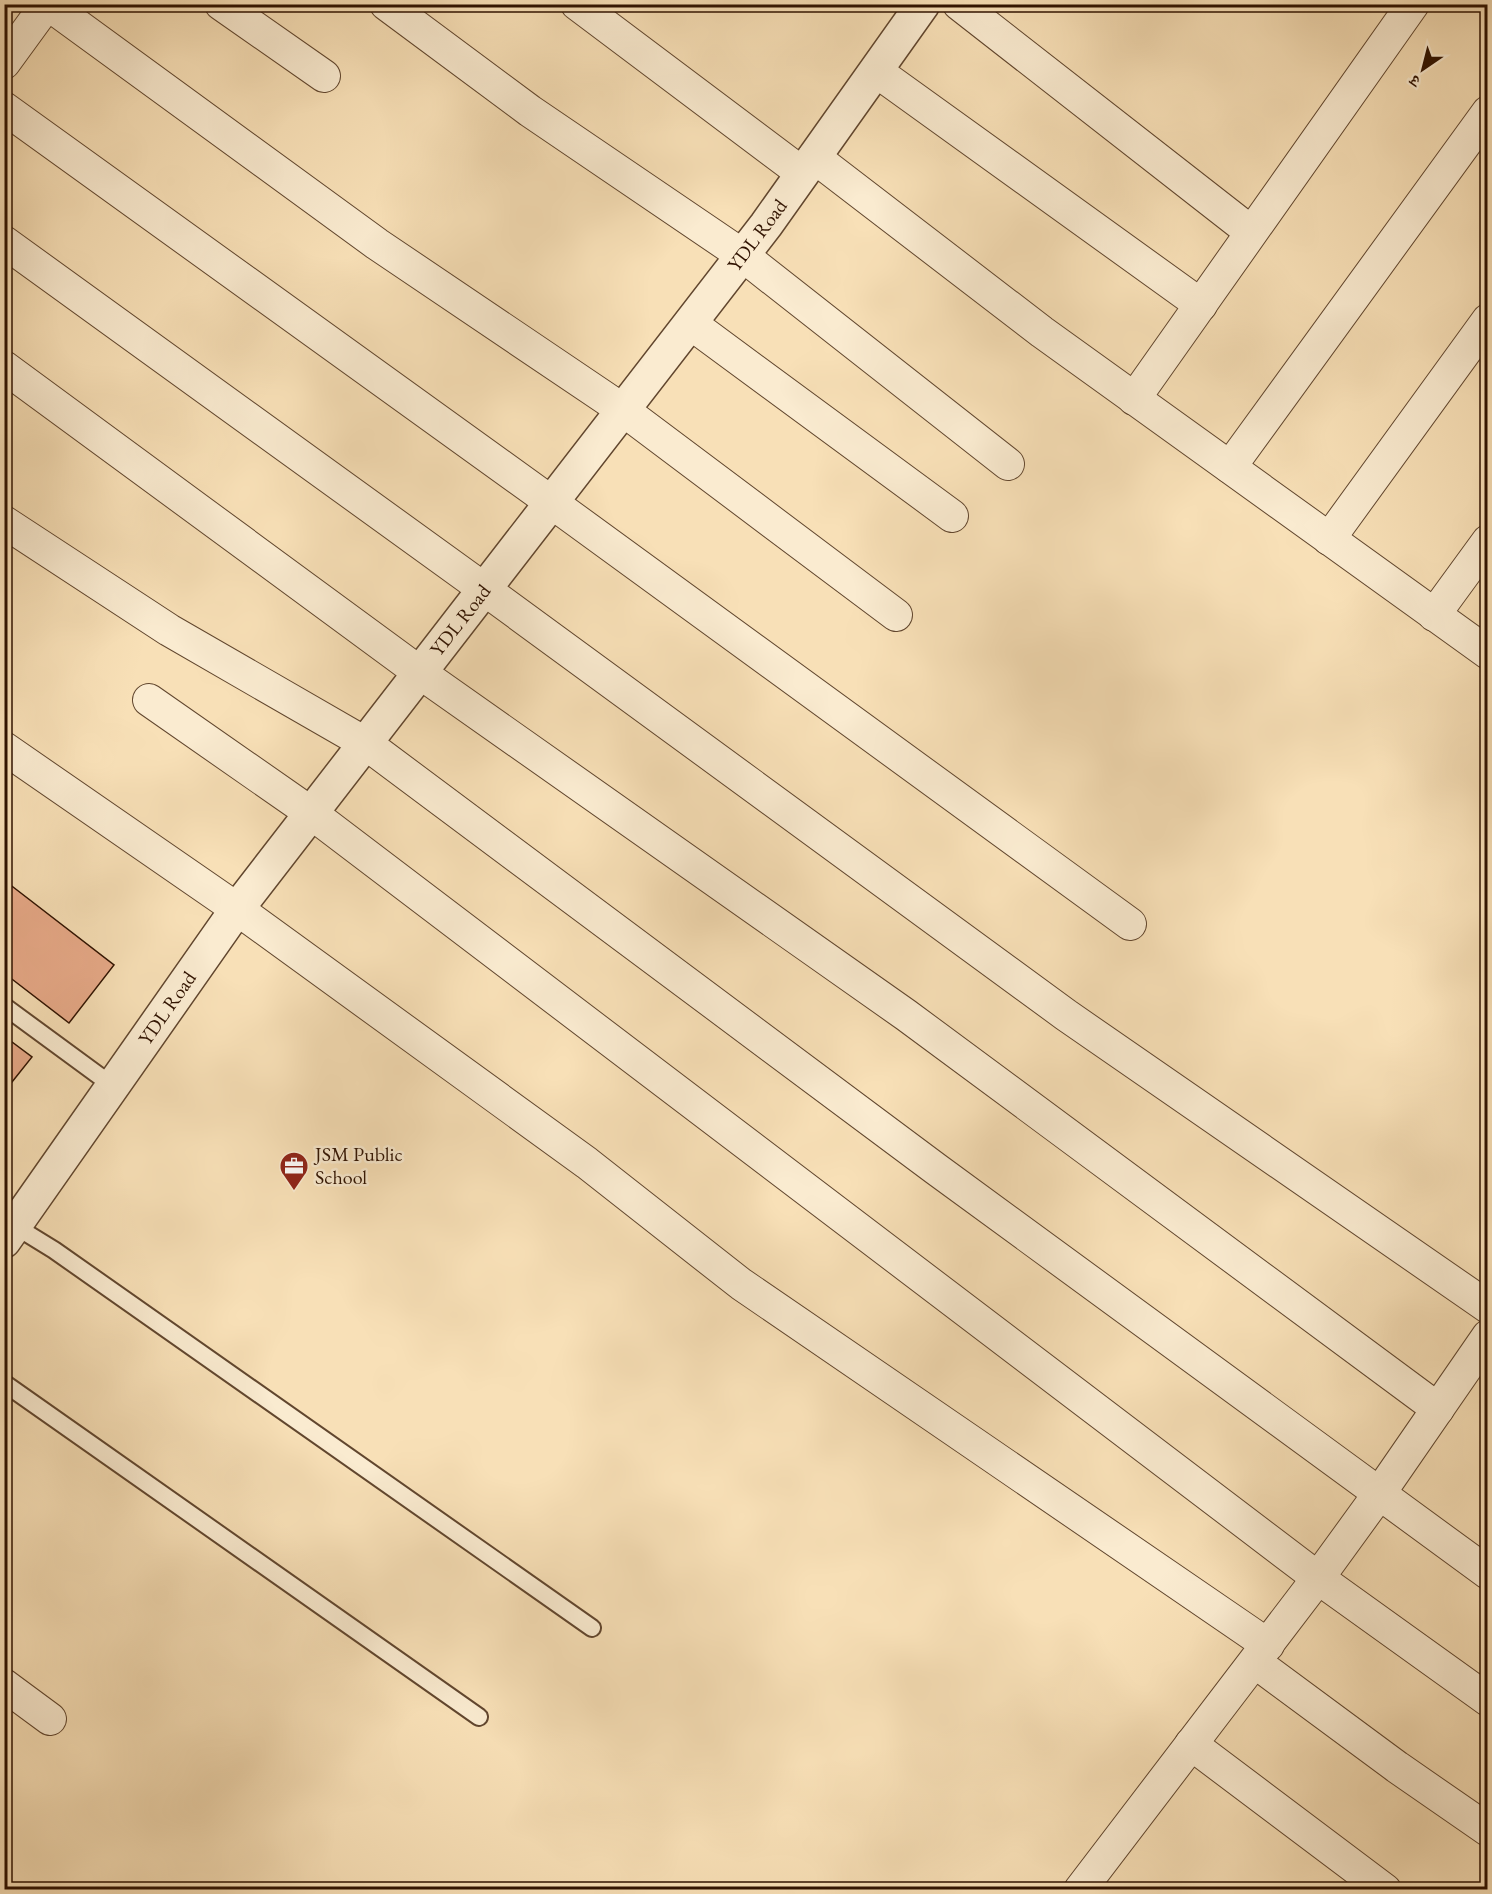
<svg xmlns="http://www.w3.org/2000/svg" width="1492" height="1894" viewBox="0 0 1492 1894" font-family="'EB Garamond','Noto Serif Devanagari',serif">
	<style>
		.building { fill: #e9ab8a; stroke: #2f1200; stroke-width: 1.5 }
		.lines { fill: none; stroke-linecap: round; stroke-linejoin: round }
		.service-casing { stroke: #61462e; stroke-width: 20 }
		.minor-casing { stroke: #61462e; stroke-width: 34 }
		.tertiary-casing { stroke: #61462e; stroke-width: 36 }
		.service { stroke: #faebd0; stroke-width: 16 }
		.minor { stroke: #faebd0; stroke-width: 32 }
		.tertiary { stroke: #faebd0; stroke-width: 33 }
		.labels { text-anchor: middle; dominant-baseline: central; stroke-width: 5; stroke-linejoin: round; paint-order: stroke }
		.street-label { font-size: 20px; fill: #2f1200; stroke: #faebd0 }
		.poi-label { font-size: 20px; fill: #2f1200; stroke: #faebd0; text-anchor: start }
	</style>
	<rect width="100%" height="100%" fill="#f8e0b7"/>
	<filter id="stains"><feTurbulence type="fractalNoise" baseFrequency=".00333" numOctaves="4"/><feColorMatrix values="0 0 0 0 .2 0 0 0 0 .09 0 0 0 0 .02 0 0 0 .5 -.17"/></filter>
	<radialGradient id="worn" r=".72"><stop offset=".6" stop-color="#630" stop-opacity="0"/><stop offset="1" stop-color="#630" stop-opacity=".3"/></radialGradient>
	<g class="building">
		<path d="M4,880L114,965L69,1023L4,973Z"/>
		<path d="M4,1036L32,1057L4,1092Z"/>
	</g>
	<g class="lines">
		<g class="service-casing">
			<g id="service">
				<path d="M4,1006L113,1086"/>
				<path d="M15,1226L54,1250L592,1628"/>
				<path d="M4,1383L479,1717"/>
			</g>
		</g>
		<g class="minor-casing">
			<g id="minor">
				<path d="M48,4L377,244L623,410L896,615"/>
				<path d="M221,4L324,76"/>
				<path d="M386,4L530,111L742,255L1008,464"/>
				<path d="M577,4L802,173"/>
				<path d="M959,4L1251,232"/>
				<path d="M4,63L47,4"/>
				<path d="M876,71L1201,305"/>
				<path d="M4,108L551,502L1130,924"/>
				<path d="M814,157L1042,332L1488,653"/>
				<path d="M4,242L484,589L1066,1015L1488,1307"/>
				<path d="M690,323L952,516"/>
				<path d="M4,367L419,672L906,1015L1438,1409"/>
				<path d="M1134,399L1413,4"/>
				<path d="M1230,467L1488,112"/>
				<path d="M4,522L169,630L365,743L936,1169L1488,1573"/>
				<path d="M1329,539L1488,320"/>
				<path d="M1434,615L1488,541"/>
				<path d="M149,700L311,813L1318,1578L1488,1700"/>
				<path d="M4,748L237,909L587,1163L741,1284L1268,1645"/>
				<path d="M1255,1662L1397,1767L1488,1830"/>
				<path d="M4,1685L50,1719"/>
				<path d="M1191,1744L1385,1890"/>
				<path d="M1080,1890L1318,1578L1379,1494L1488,1336"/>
			</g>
		</g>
		<g class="tertiary-casing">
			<path id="tertiary" d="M4,1241L237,909L766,225L923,4"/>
		</g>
		<use href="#service" class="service"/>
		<use href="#minor" class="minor"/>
		<use href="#tertiary" class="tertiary"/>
	</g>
	<defs>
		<g id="office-pin" transform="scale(1.5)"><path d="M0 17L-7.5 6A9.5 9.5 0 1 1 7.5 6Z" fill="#8f2418" stroke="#faebd0"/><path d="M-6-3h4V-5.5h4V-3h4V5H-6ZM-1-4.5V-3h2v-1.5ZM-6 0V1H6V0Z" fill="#fff"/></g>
	</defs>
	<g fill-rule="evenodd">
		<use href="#office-pin" x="294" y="1166"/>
	</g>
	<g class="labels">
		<g class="street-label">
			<text transform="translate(757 235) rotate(-53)">YDL Road</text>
			<text transform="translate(460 620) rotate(-52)">YDL Road</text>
			<text transform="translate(167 1008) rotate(-55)">YDL Road</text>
		</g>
		<g class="poi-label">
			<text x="315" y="1154">JSM Public<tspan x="315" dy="23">School</tspan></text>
		</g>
	</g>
	<rect width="1492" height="1894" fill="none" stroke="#f8e0b7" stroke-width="24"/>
	<rect x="6" y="6" width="1480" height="1882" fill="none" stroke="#2f1200" stroke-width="3"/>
	<rect x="12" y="12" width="1468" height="1870" fill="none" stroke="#2f1200" stroke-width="1.5"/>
	<g transform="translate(1423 69) rotate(215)" stroke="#faebd0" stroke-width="4.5" paint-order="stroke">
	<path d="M0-4.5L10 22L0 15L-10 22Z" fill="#2f1200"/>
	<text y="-9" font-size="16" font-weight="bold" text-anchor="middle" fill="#2f1200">उ</text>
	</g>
	<rect width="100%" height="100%" filter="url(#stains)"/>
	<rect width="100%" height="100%" fill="url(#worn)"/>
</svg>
